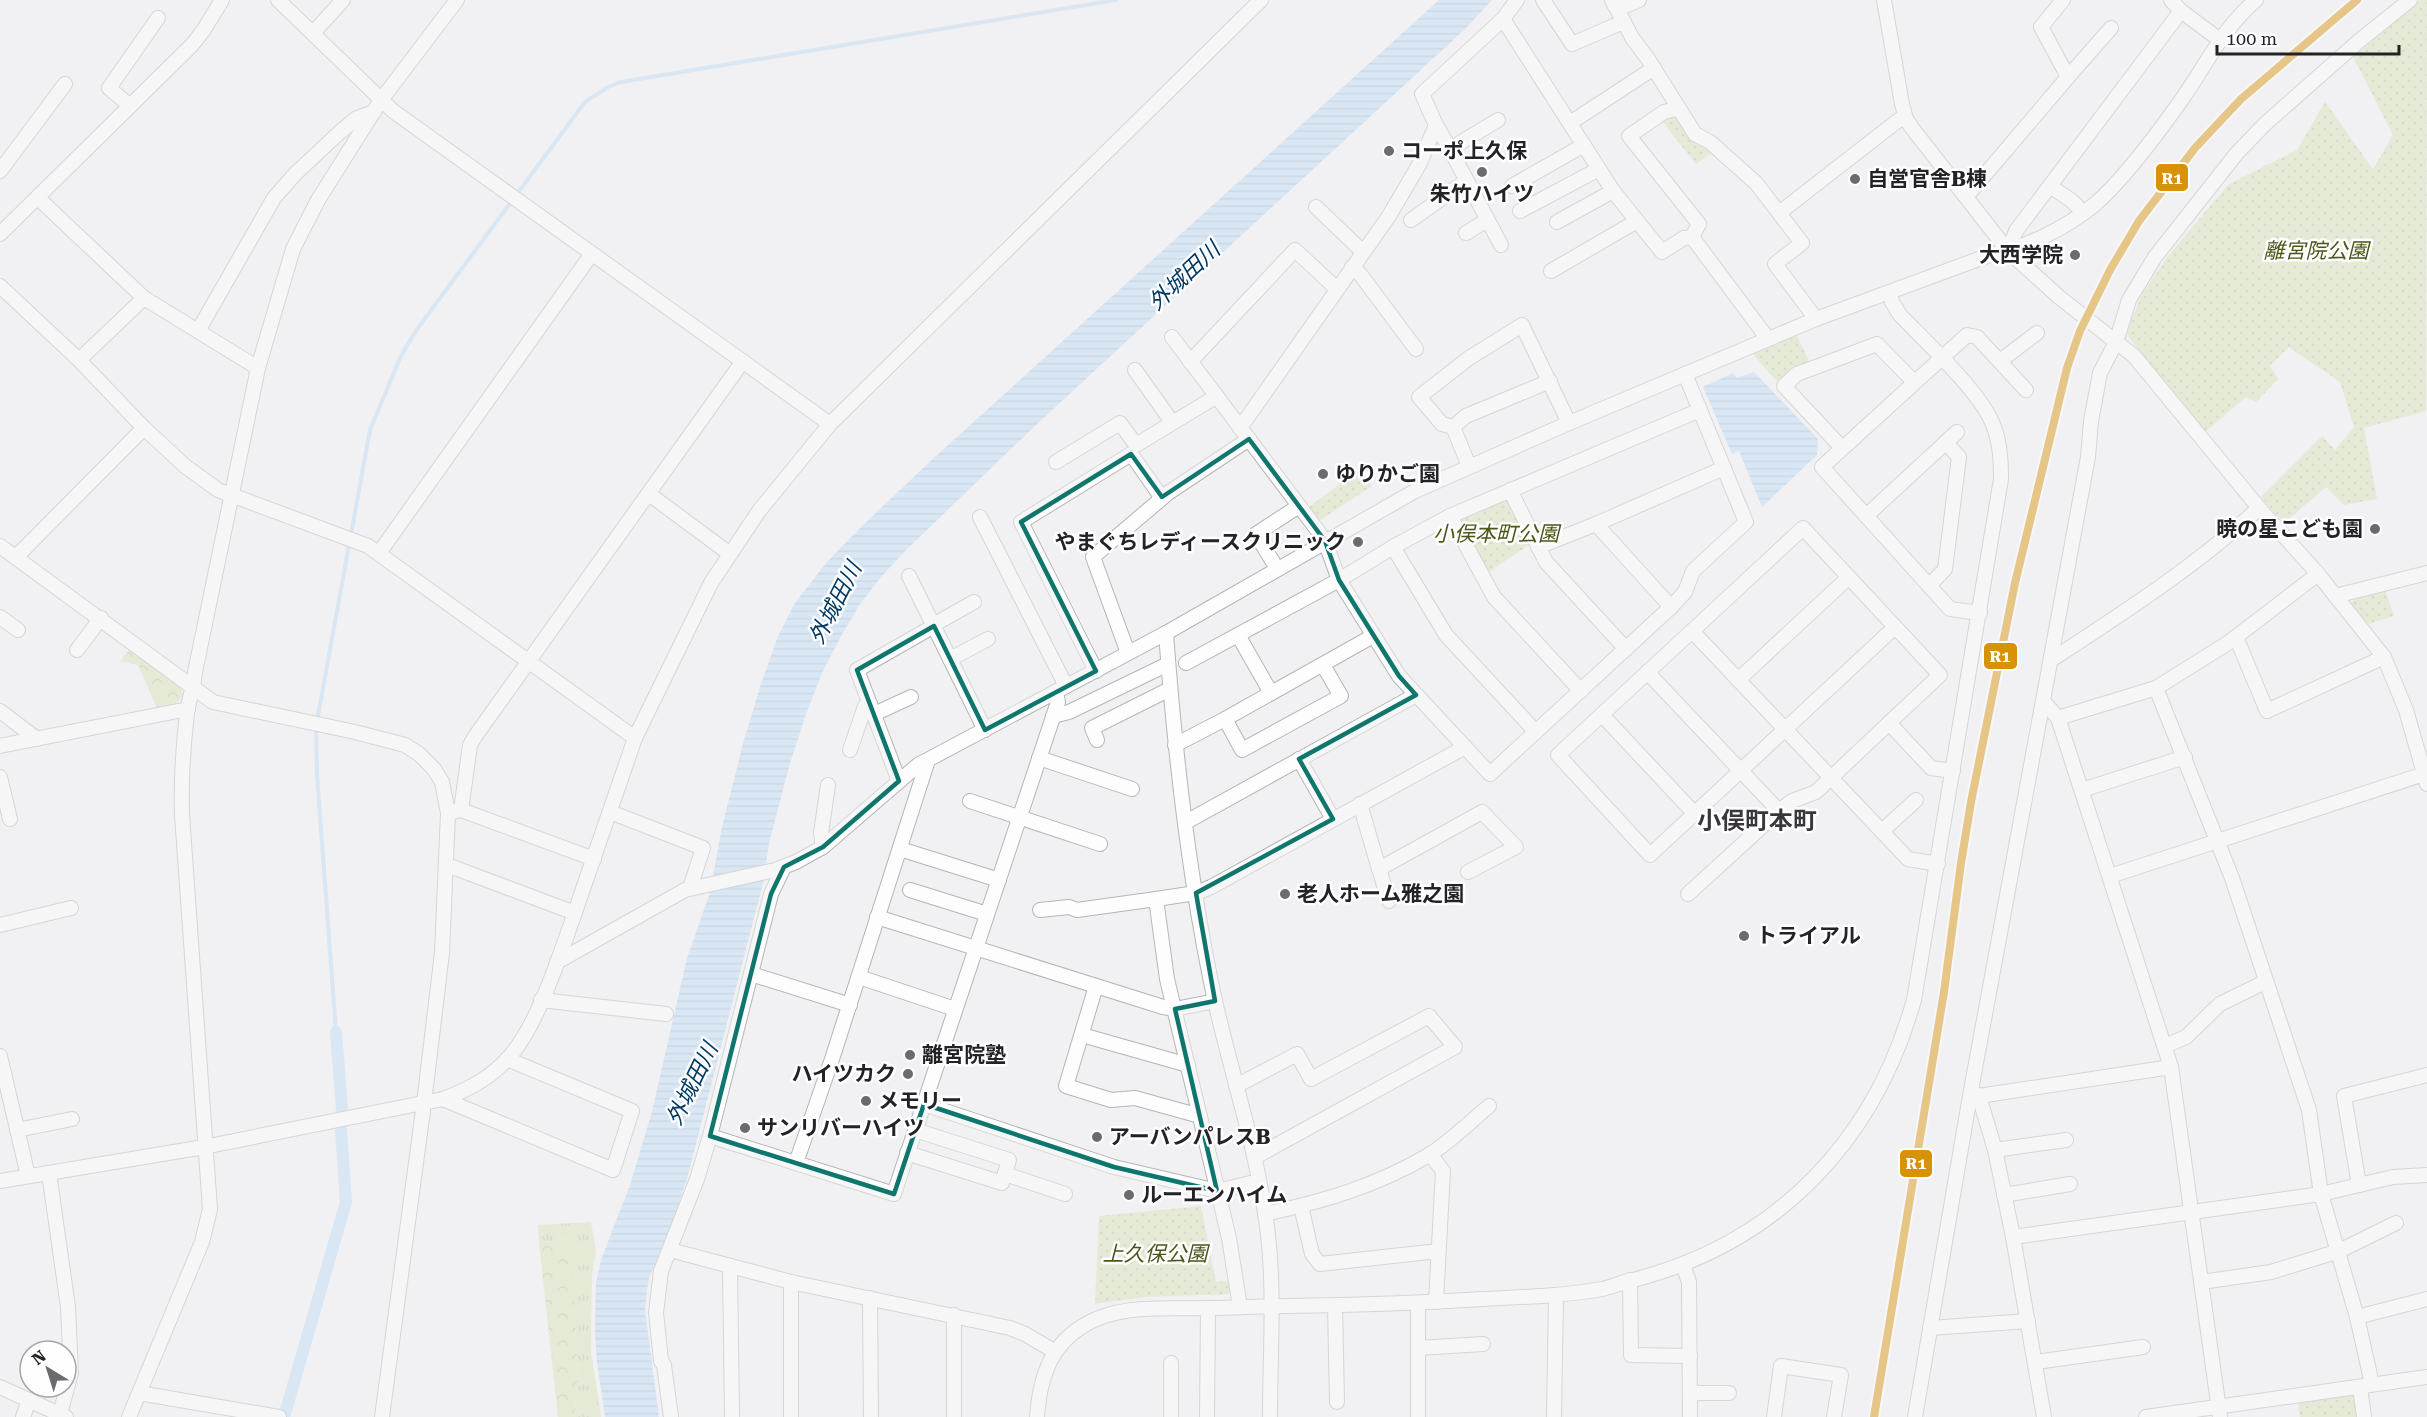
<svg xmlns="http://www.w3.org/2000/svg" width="2427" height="1417" viewBox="0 0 2427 1417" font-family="'Roboto Serif','Noto Sans JP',serif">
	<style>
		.grass { fill: url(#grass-tufts) }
		.forest { fill: url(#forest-crowns) }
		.park { fill: url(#park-dots) }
		.water { fill: url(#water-rules) }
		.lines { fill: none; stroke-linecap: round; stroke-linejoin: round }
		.stream { stroke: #bcdaf5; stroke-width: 4 }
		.canal { stroke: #bcdaf5; stroke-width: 12 }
		.minor-casing { stroke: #b5b5b6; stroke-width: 16 }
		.minor { stroke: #fdfdfd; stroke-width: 14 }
		.rail-1-casing { stroke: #fefdff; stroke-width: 12 }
		.rail-1 { stroke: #d79205; stroke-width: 8 }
		.marked { fill: none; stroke: #0f766e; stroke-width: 4.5; stroke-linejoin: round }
		.poi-dot { fill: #6b6a6c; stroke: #fefdff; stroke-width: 2 }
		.labels { text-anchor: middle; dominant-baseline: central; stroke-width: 5; stroke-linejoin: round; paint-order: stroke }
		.poi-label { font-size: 21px; font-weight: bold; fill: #232224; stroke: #fefdff; text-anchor: start }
		.park-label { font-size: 21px; font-style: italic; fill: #4a5717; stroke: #fefdff }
		.water-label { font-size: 22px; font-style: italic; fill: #003a62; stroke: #fefdff }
		.quarter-label { font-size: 24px; font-weight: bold; fill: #39373c; stroke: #fefdff }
		.line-badge { stroke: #fefdff; stroke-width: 2 }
		.badge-label { font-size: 16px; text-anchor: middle; font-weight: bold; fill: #fff }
	</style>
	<defs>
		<pattern id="grass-tufts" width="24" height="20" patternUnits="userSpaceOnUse" patternTransform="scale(1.5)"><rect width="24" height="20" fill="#d7e2b6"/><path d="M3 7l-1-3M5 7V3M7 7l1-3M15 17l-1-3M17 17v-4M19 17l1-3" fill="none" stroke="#b8c29c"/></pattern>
		<pattern id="forest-crowns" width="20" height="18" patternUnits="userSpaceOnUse" patternTransform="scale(1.5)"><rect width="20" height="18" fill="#d7e2b6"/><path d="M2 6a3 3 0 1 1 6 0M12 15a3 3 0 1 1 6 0" fill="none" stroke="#b8c29c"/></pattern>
		<pattern id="park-dots" width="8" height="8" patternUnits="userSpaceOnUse" patternTransform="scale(1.5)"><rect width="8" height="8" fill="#d7e2b6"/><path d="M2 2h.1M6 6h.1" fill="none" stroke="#b8c29c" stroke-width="1.8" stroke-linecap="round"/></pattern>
		<pattern id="water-rules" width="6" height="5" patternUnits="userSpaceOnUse" patternTransform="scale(1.5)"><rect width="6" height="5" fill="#bcdaf5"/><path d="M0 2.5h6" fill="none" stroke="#a1bbd2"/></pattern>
	</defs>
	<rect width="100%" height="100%" fill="#f1f0f3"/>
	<path class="grass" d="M591,1222L596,1251L592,1275L591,1351L601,1417H574L578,1378L570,1238L539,1243L538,1225Z"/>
	<g class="forest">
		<path d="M130,649L181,686L183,696L176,703L157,708L138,665L120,661Z"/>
		<path d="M571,1238L578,1378L574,1417H558L539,1243Z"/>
	</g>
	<g class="park">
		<path d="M2420,0H2427L2426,411L2364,428L2377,499L2344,505L2326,487L2284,523L2261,497L2322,436L2335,450L2354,427L2340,382L2289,347L2270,366L2278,379L2256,402L2246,397L2205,432L2184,409L2127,335L2131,320L2143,293L2168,256L2229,184L2297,150L2325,102L2373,169L2393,135L2353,57Z"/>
		<path d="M1667,116L1678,118L1713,152L1696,164L1661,120Z"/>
		<path d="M1797,336L1809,361L1794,367L1777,382L1753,354Z"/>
		<path d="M1358,470L1372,486L1319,521L1308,508Z"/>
		<path d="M1504,498L1510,503L1530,544L1487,573L1459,522L1462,516Z"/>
		<path d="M2385,589L2394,616L2365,625L2350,607C2353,593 2373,592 2385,589Z"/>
		<path d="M1201,1206L1216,1282L1233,1280L1235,1294L1144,1297L1095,1304L1099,1216Z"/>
		<path d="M2355,1392L2359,1417H2300L2298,1400Z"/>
	</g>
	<g class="water">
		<path d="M1439,0H1492L1465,29L1038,423L906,550L881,577L860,604L840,638L822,673L806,714L790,763L769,843L763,883L687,1179L673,1221L649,1278L647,1290L645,1310L659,1417H605L597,1362L595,1330L596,1283L601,1260L630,1185L652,1112L687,958L710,893L722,827L744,740L761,684L778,636L795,603L827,562L863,525L936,456Z"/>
		<path d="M1754,372L1818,439L1817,455L1762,507L1739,451L1732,454L1703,387L1733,373L1737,378Z"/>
	</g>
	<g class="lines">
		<g class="stream">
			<path d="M317,721L370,430L400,358L415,332L585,102L608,87L621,82L1116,0"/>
			<path d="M316,728L317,775L336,1032"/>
		</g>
		<g class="canal">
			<path d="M336,1032L342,1109"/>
			<path d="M284,1417L346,1202L341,1130"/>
		</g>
		<g class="minor-casing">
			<g id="minor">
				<path d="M278,0L393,111L830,424"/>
				<path d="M1543,0L1572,44L1623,22"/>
				<path d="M1612,0L1633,39L1648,59L1695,134L1710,142L1756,183L1802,243L1775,264L1816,319"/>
				<path d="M1884,0L1902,104L1906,119L1912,128L2008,251L2059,297L2134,356L2259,508L2318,574L2384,657L2406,710L2427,784"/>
				<path d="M2171,0L2181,11L2220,40"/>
				<path d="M1615,6H1625L1639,0"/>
				<path d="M1503,19L1613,191L1662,252L1684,238L1692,237L1768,339"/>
				<path d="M313,33L343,0"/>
				<path d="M2068,77L2111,28"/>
				<path d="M130,106L109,88L158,18"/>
				<path d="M1679,108L1664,112L1629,136L1699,224L1692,237"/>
				<path d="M1570,123L1654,68"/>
				<path d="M1436,125L1450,149L1498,120"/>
				<path d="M1450,149L1501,245"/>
				<path d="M0,171L65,84"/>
				<path d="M1512,186L1584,145"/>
				<path d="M2050,186L2072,201L2083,212"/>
				<path d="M1966,197L2068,77L2041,27L2063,0"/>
				<path d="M38,198L144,298L258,368"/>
				<path d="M1316,207L1363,252"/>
				<path d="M1520,211L1599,169"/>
				<path d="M1779,213L1900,119H1906"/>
				<path d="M1411,220L1466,181"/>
				<path d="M1557,222L1613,191"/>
				<path d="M1466,233L1487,220"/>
				<path d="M0,234L192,45L203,31L222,0"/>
				<path d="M2008,251L2016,231L2181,11"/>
				<path d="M1352,267L1360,274L1416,349"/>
				<path d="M1551,271L1637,221"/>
				<path d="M0,286L79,360L144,428L185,466L218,490L368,546L635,738"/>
				<path d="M198,331L274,198L295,174L340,132L357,118L374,112"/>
				<path d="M1172,337L1318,531L1325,541L1339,580L1399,676L1490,774L1671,607L1685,592L1693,571L1746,522L1685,374"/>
				<path d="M79,360L144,298"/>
				<path d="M2000,361L2037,333"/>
				<path d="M1190,362L1295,250L1337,289"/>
				<path d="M1135,370L1172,422"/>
				<path d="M1453,427L1466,416L1550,381"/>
				<path d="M1240,428L1389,216L1420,163L1436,125L1422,94L1503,19L1517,0"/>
				<path d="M1842,448L1784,386L1797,374L1877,344L1914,382"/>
				<path d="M1056,462L1120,423L1136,445L1217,396"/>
				<path d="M1469,466L1453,427L1442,424L1419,397L1469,358L1522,325L1569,423"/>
				<path d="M1510,490L1546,562L1626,649"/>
				<path d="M649,494L730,554"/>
				<path d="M1450,516L1494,597L1581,691"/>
				<path d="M1866,516L1957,432"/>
				<path d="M980,517L1066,686"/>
				<path d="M0,546L213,702L355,732L405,745L419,754L434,769L442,782L448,813L442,953L424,1103L382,1417"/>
				<path d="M1393,547L1446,635L1536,732"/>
				<path d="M1538,547L1596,524"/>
				<path d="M379,553L591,255"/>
				<path d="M16,557L144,428"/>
				<path d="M1273,562L1256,534L1299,506"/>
				<path d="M909,576L985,730"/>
				<path d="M1929,586L1945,569L1959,457L1946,443"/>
				<path d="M2335,596L2427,573"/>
				<path d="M1671,607L1596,524L1724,468"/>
				<path d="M1980,613L1950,609L1822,467L1967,335L1977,337L2026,390"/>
				<path d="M0,617L18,630"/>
				<path d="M933,625L974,602"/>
				<path d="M1692,631L1558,755L1650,855L1895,627"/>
				<path d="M1166,633C1175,756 1189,881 1215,1001C1231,1072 1254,1141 1265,1213C1276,1280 1270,1350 1270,1417"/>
				<path d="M1238,635L1271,693"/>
				<path d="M2236,637L2267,711L2384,657"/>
				<path d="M77,650L101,618"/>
				<path d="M1128,653L1093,557L1168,493L1249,439"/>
				<path d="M950,659L988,639"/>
				<path d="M2051,660C2123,613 2196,566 2259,508"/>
				<path d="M1186,663L1339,580L1393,547L1450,516L1700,410"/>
				<path d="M1323,665L1341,696L1242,750L1225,719L1373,636"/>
				<path d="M1096,671L1021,522L1131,454L1162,498"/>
				<path d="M1647,672L1779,811"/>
				<path d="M1738,680L1849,577"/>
				<path d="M2156,688L2232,878L2309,1110L2321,1194L2357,1317L2372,1384"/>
				<path d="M2044,702L2058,718L2171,1067L2220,1417"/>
				<path d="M0,711L37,739"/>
				<path d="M874,714L911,697"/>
				<path d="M1602,715L1695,814"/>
				<path d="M1053,716L1069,712L1168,664"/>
				<path d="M2058,718L2156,688L2228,643L2318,574"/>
				<path d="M1889,723L1940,675L1803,528L1692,631L1908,859L1938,864"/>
				<path d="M1097,740L1092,728L1170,689"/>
				<path d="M1175,745L1225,719"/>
				<path d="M0,746L188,709"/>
				<path d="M850,750L865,706L870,704"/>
				<path d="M1039,758L1132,789"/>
				<path d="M1299,759L1333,819"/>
				<path d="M0,777L10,819"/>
				<path d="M899,781L857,670L934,626"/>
				<path d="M2082,790L2185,757"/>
				<path d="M970,801L1100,844"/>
				<path d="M1360,804L1379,869L1482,812L1516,847L1468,872"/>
				<path d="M461,810L470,745L476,735L743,361"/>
				<path d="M452,812L461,810L594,859"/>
				<path d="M610,812L703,848L690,888"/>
				<path d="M1186,822L1416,695"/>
				<path d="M1882,831L1916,800"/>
				<path d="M823,847L821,833L828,785"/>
				<path d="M900,849L999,880"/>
				<path d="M447,865L575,913"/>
				<path d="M1379,869L1389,901"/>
				<path d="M2110,876L2427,773"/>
				<path d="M910,890L987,914"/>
				<path d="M1688,894L1779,811L1792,801L1816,792L1889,723L1931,768L1953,771"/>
				<path d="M1040,910L1069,907L1077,910L1156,899"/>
				<path d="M877,917L1163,1007L1175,1009L1215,1001"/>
				<path d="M0,925L71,908"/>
				<path d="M557,962L685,890L775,870L796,862L823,847L918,765L1166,633L1415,491L1569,423L1816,319L1987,256C2024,248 2065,229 2094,205C2122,181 2158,133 2180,102C2205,67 2222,29 2256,0"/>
				<path d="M751,974L850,1005"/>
				<path d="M859,977L955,1009"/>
				<path d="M1096,986L1066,1086L1111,1100L1135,1098L1200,1116"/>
				<path d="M541,1000L666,1014"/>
				<path d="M1082,1035L1188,1065"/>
				<path d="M2165,1046L2186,1037L2220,1004L2265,982"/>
				<path d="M0,1056L28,1176"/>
				<path d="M1236,1086L1297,1054L1311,1079L1429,1016L1455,1047L1255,1157"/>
				<path d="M1971,1090L1979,1096L1995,1150L2013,1237L2044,1417"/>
				<path d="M1979,1096L2171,1067"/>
				<path d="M443,1099L613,1170L632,1111L507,1059"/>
				<path d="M924,1104L1114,1167L1217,1191L1259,1181"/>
				<path d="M17,1130L72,1119"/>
				<path d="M710,1136L894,1194L1058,702L1056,692"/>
				<path d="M1995,1150L2066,1140"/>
				<path d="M907,1153L1002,1183L1009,1160L915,1130"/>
				<path d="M1430,1154L1443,1171L1436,1302"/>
				<path d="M796,1163L833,1056L928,760"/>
				<path d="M49,1173L68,1307L71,1373L60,1414"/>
				<path d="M1005,1174L1065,1194"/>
				<path d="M0,1181L204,1147L443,1099C470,1089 492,1077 511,1055C539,1021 558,960 573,918C594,858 614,798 635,738L711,583L759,511L830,424L1261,0"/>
				<path d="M2359,1185L2344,1096L2427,1075"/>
				<path d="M2004,1195L2070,1184"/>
				<path d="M1301,1206L1312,1254L1320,1264L1438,1251"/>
				<path d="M1265,1214C1325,1201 1376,1186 1429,1155C1450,1142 1470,1122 1489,1106"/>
				<path d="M2013,1237L2321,1194L2393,1177L2427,1175"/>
				<path d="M670,1250L791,1282L1010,1328L1025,1334L1054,1351"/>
				<path d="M1683,1265L1689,1282L1690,1417"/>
				<path d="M730,1267L732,1417"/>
				<path d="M1630,1280L1631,1355L1690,1356"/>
				<path d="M791,1282V1417"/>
				<path d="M2201,1282L2271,1272L2339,1251L2396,1223"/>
				<path d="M870,1298L871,1417"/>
				<path d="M1335,1305L1337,1402"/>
				<path d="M1240,1307L1229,1238L1167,979L1156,899L1196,893L1211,887L1465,747"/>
				<path d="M954,1315V1417"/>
				<path d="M2357,1317L2427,1299"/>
				<path d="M1930,1328L2028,1321"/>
				<path d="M1418,1348L1483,1344"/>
				<path d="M2036,1362L2143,1347"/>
				<path d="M1171,1363V1417"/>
				<path d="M0,1387L66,1417"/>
				<path d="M2360,1387L2364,1417"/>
				<path d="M139,1393L279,1417"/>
				<path d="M1690,1393H1729"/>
				<path d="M23,1417L29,1400"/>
				<path d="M129,1417L202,1242L210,1209L182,815C181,781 183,747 187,713C189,699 194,686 195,672L258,368L293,249L318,200L381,100L457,0"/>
				<path d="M671,1417L664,1365L661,1361L656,1313L661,1271L697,1179L710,1136L771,894L784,867"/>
				<path d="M1037,1417C1040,1372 1054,1336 1099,1318C1132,1305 1172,1309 1206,1308C1234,1308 1261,1306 1288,1306C1353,1305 1418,1303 1483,1299C1522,1297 1563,1296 1602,1289C1612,1287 1622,1282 1633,1280C1777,1243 1874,1142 1914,1000L2001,479C2001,459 2000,439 1991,420C1975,387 1927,343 1900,315L1892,302L1890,292"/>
				<path d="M1207,1417L1208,1308"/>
				<path d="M1418,1417V1303"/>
				<path d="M1554,1417L1556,1295"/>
				<path d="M1774,1417L1781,1366L1841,1375L1834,1417"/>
				<path d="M1915,1417L1971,1090L2088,457L2091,421L2100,373L2116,342L2129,300L2155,257L2237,153L2265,124L2359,41L2410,0"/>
				<path d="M2146,1417L2427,1377"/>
			</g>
		</g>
		<use href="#minor" class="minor"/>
		<g class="rail-1-casing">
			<path id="rail-1" d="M1874,1417L1944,992L1961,863L1971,802L2015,583L2067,368L2080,331L2110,270L2139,221L2195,148L2241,99L2357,0"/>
		</g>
		<use href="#rail-1" class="rail-1"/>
	</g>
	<path d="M0 0H2427V1417H0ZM1249,439L1325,541L1339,580L1399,676L1416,695L1299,759L1333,819L1196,893L1215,1001L1175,1009L1217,1191L1114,1167L924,1104L894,1194L710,1136L771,894L784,867L823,847L899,781L857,670L934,626L985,730L1096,671L1021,522L1131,454L1162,497Z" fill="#f1f0f3" fill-opacity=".55" fill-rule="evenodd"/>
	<path class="marked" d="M1249,439L1325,541L1339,580L1399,676L1416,695L1299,759L1333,819L1196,893L1215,1001L1175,1009L1217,1191L1114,1167L924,1104L894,1194L710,1136L771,894L784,867L823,847L899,781L857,670L934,626L985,730L1096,671L1021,522L1131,454L1162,497Z"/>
	<g class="poi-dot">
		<circle cx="1389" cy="151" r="6"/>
		<circle cx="1482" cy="172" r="6"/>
		<circle cx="1855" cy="179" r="6"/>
		<circle cx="2075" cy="255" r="6"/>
		<circle cx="1323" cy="474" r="6"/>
		<circle cx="2375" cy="529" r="6"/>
		<circle cx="1358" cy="542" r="6"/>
		<circle cx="1285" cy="894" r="6"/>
		<circle cx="1744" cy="936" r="6"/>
		<circle cx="910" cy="1055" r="6"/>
		<circle cx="908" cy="1074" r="6"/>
		<circle cx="866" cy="1101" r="6"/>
		<circle cx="745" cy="1128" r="6"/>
		<circle cx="1097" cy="1137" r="6"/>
		<circle cx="1129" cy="1195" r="6"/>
	</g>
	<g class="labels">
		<g class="poi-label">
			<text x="1401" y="151">コーポ上久保</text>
			<text x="1867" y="179">自営官舎B棟</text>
			<text x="1482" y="194" text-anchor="middle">朱竹ハイツ</text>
			<text x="2063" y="255" text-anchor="end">大西学院</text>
			<text x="1335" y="474">ゆりかご園</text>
			<text x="2363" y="529" text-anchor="end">暁の星こども園</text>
			<text x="1346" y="542" text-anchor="end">やまぐちレディースクリニック</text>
			<text x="1297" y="894">老人ホーム雅之園</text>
			<text x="1756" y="936">トライアル</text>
			<text x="922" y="1055">離宮院塾</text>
			<text x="896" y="1074" text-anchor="end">ハイツカク</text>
			<text x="878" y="1101">メモリー</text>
			<text x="757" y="1128">サンリバーハイツ</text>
			<text x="1109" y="1137">アーバンパレスB</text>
			<text x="1141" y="1195">ルーエンハイム</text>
		</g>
		<g class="park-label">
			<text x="2316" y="251">離宮院公園</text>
			<text x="1496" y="534">小俣本町公園</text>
			<text x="1155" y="1254">上久保公園</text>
		</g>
		<g class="water-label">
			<text transform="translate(1184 276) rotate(-43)">外城田川</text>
			<text transform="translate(835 603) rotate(-63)">外城田川</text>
			<text transform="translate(692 1084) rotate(-64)">外城田川</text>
		</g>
		<g class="quarter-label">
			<text x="1757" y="821">小俣町本町</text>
		</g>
	</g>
	<g class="line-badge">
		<rect x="2155" y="163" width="34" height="29" rx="6" fill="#d79205"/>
		<rect x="1983" y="642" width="35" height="28" rx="6" fill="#d79205"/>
		<rect x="1899" y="1149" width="34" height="29" rx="6" fill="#d79205"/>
	</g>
	<g class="badge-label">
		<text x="2172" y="184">R1</text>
		<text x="2000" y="662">R1</text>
		<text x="1916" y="1169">R1</text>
	</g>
	<g transform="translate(48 1369) rotate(322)"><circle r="28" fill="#fefdff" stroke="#a6a5a7" stroke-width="1.5"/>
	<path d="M0-4.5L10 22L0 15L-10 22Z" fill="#6b6a6c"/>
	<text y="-9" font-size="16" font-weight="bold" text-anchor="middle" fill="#232224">N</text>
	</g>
	<path d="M2217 45v9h182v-9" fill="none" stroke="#232224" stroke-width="3"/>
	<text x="2226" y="45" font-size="18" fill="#232224" stroke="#fefdff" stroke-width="4.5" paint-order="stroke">100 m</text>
</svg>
